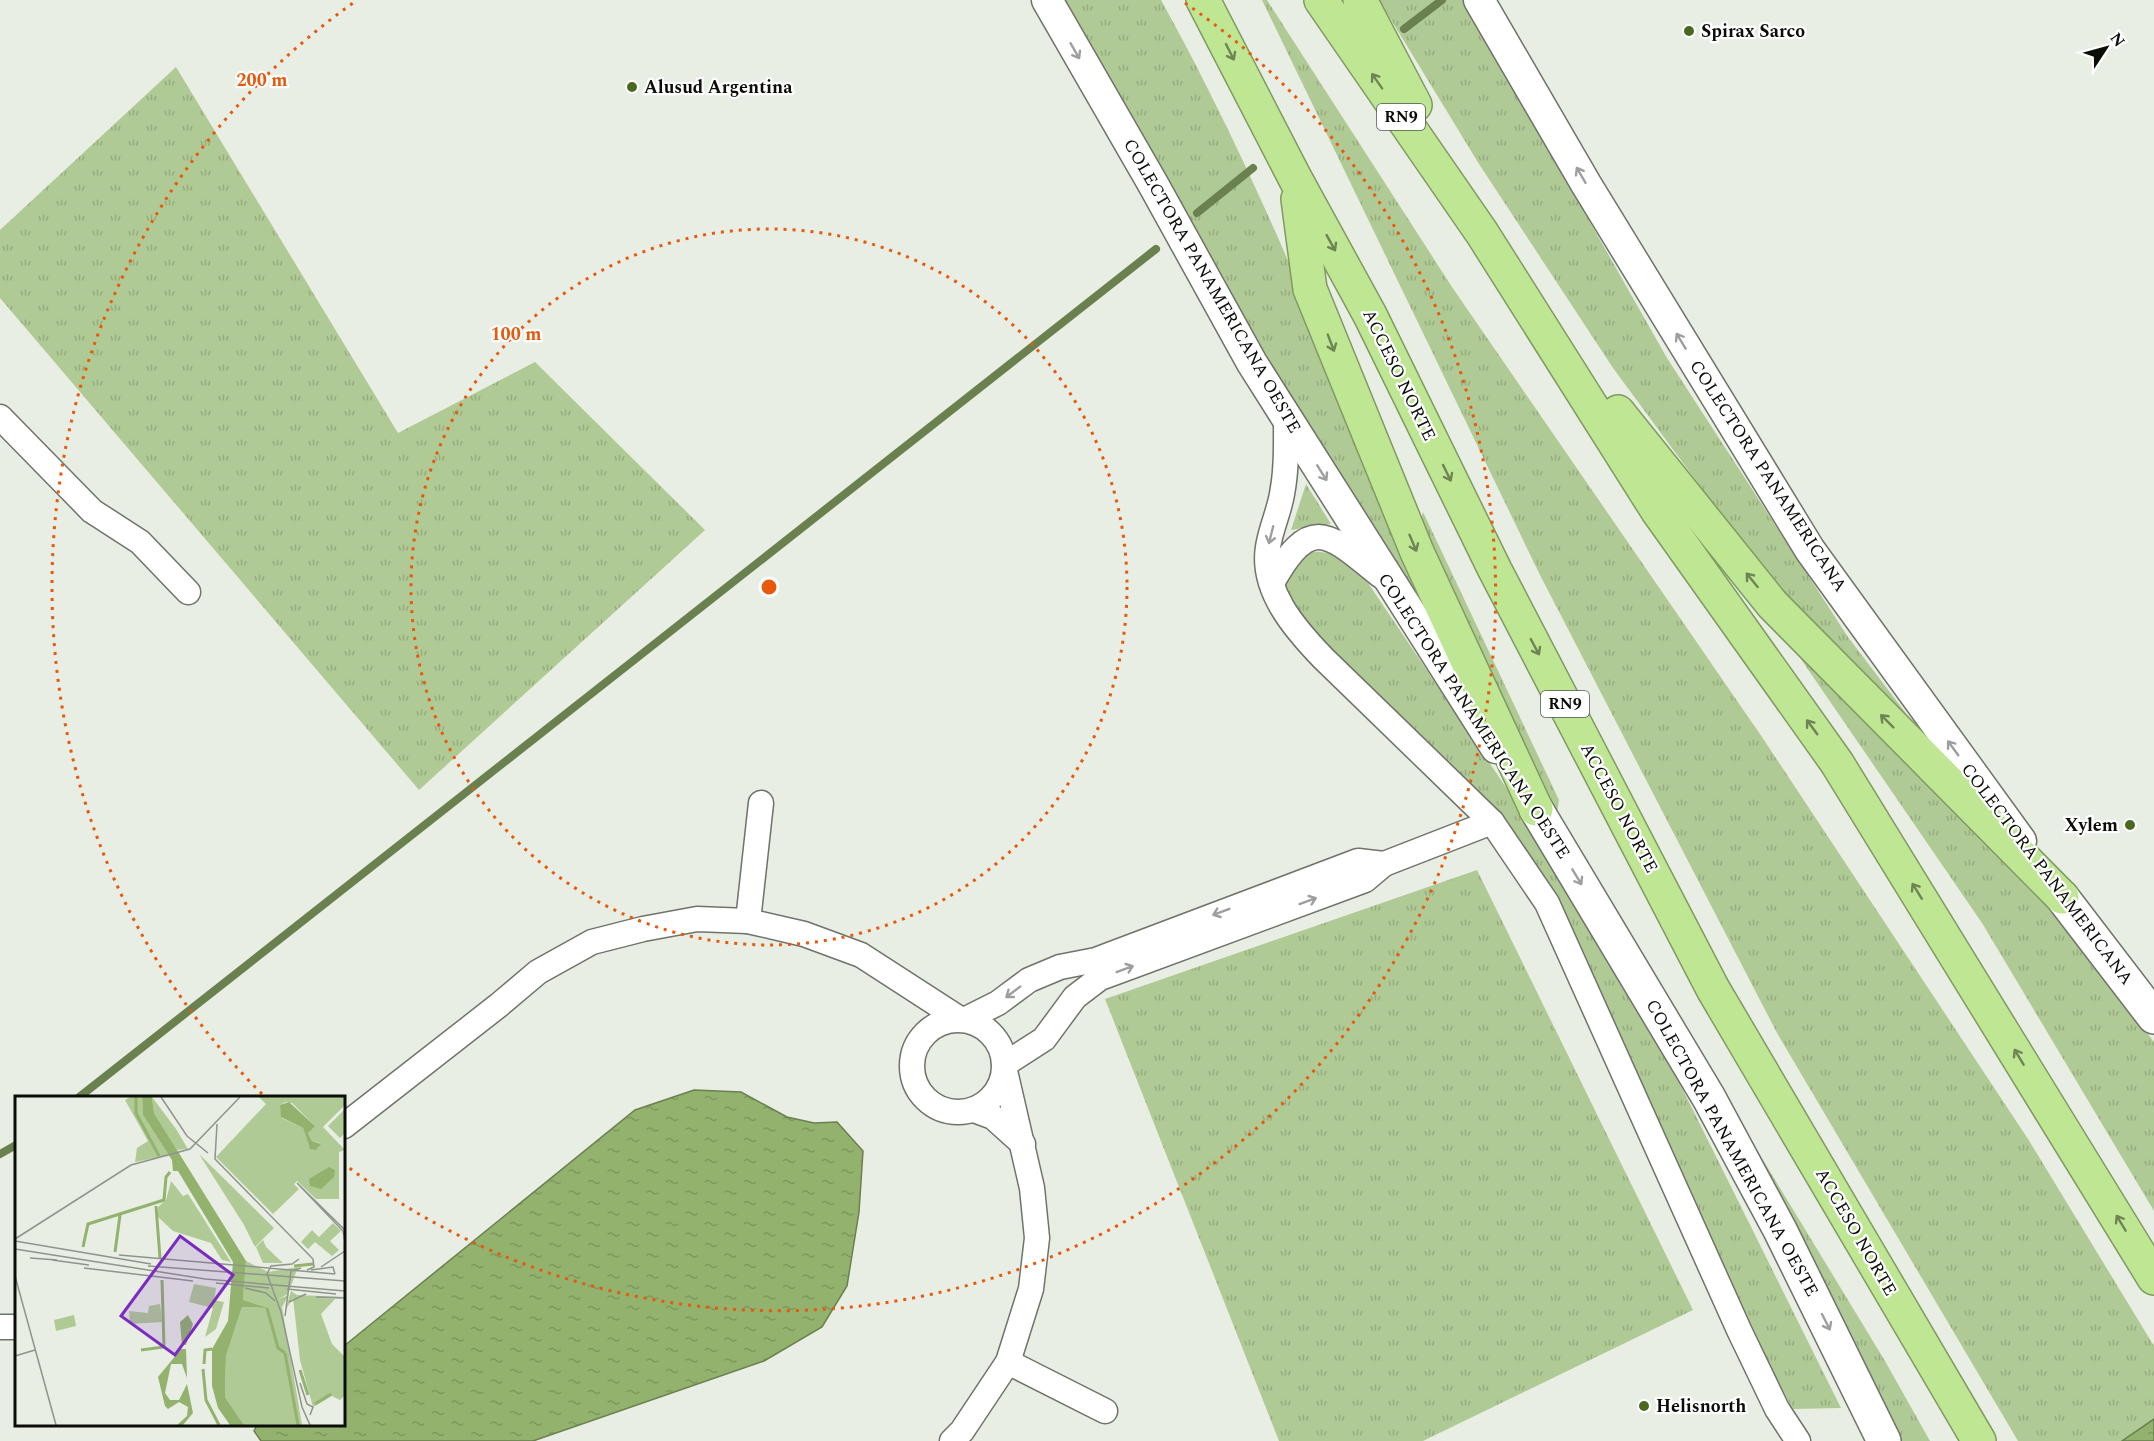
<svg xmlns="http://www.w3.org/2000/svg" width="2154" height="1441" viewBox="0 0 2154 1441" font-family="Spectral,serif">
	<style>
		.grass { fill: url(#grass-tufts) }
		.water { fill: url(#water-ripples); stroke: #6a804f; stroke-width: 1.5 }
		.lines { fill: none; stroke-linecap: round; stroke-linejoin: round }
		.stream { stroke: #6a804f; stroke-width: 8 }
		.minor-casing { stroke: #6f736a; stroke-width: 27 }
		.tertiary-casing { stroke: #6f736a; stroke-width: 33 }
		.secondary-casing { stroke: #6f736a; stroke-width: 36 }
		.motorway-casing { stroke: #809a63; stroke-width: 36 }
		.minor { stroke: #fff; stroke-width: 24 }
		.tertiary { stroke: #fff; stroke-width: 30 }
		.secondary { stroke: #fff; stroke-width: 33 }
		.motorway { stroke: #bfe693; stroke-width: 33 }
		.oneway { stroke: #9d9e9d }
		.oneway2 { stroke: #6e8455 }
		.ring { fill: none; stroke: #e8590c; stroke-width: 3; stroke-dasharray: 3 6 }
		.poi-dot { fill: #4b691e; stroke: #fff; stroke-width: 2 }
		.labels { text-anchor: middle; dominant-baseline: central; stroke-width: 4.5; stroke-linejoin: round; paint-order: stroke }
		.shield { fill: #fff; stroke: #545653; stroke-width: 1.5 }
		.shield-label { font-size: 16px; font-weight: bold; fill: #0b0d09 }
		.poi-label { font-size: 18px; font-weight: bold; fill: #0b0d09; stroke: #fff; text-anchor: start }
		.street-label { font-size: 18px; fill: #0b0d09; stroke: #fff }
		.inset-river { fill: none; stroke: #92b26d; stroke-width: 3 }
		.inset-road { fill: none; stroke: #90948c; stroke-width: 1.5 }
		.view { fill: #7b2cbf; fill-opacity: 0.15; stroke: #7b2cbf; stroke-width: 3 }
		.inset-edge { fill: none; stroke: #0b0d09; stroke-width: 3 }
		.centre { fill: #e8590c; stroke: #fff; stroke-width: 3 }
		.ring-label { font-size: 18px; text-anchor: middle; font-weight: bold; fill: #e8590c; stroke: #fff; stroke-width: 4.5; stroke-linejoin: round; paint-order: stroke }
	</style>
	<defs>
		<pattern id="grass-tufts" width="24" height="20" patternUnits="userSpaceOnUse" patternTransform="scale(1.5)"><rect width="24" height="20" fill="#b0ca95"/><path d="M3 7l-1-3M5 7V3M7 7l1-3M15 17l-1-3M17 17v-4M19 17l1-3" fill="none" stroke="#96ac7f"/></pattern>
		<pattern id="water-ripples" width="26" height="14" patternUnits="userSpaceOnUse" patternTransform="scale(1.5)"><rect width="26" height="14" fill="#92b26d"/><path d="M2 4q2-2 4 0t4 0M15 11q2-2 4 0t4 0" fill="none" stroke="#7d985d"/></pattern>
	</defs>
	<rect width="100%" height="100%" fill="#e8eee3"/>
	<g class="grass">
		<path d="M1064,0H1161C1276,207 1358,432 1448,651L1215,273Z"/>
		<path d="M1262,0H1267L1452,287L1762,737L2028,1139L2154,1346V1419L2122,1441H2018L1777,1033L1540,575Z"/>
		<path d="M1379,0H1464L1667,358L1848,637L1965,791L1795,615L1613,368L1479,164Z"/>
		<path d="M176,67L398,433L535,362L705,530L419,790L0,298V230Z"/>
		<path d="M1306,484L1331,524L1291,530Z"/>
		<path d="M1423,512L1559,800L1557,814L1530,764L1419,529Z"/>
		<path d="M1311,551L1338,554L1368,583L1555,860L1678,1080L1841,1408L1793,1409L1765,1359L1547,880L1500,820L1328,653L1282,592L1292,563Z"/>
		<path d="M1770,614L2064,921L2154,1042V1211L1982,923Z"/>
		<path d="M1477,870L1693,1310L1423,1441H1279L1105,999Z"/>
		<path d="M1743,1127L1885,1361L1930,1441H1888L1777,1209Z"/>
	</g>
	<g class="water">
		<path d="M694,1090L741,1092L787,1117L814,1123L837,1122L863,1151L859,1212L847,1286L822,1327L764,1361L533,1441H261L254,1431L257,1425L344,1424V1346L635,1110Z"/>
		<path d="M2154,1419V1441H2122Z"/>
	</g>
	<g class="lines">
		<g class="stream">
			<path d="M1404,29L1442,0"/>
			<path d="M1197,213L1253,168"/>
			<path d="M78,1098L1156,249"/>
			<path d="M0,1154L16,1145"/>
		</g>
		<g class="minor-casing">
			<g id="minor">
				<path d="M1286,416C1286,442 1287,468 1282,494C1279,512 1271,528 1268,547C1261,590 1295,629 1323,658L1492,822L1547,903L1739,1330L1777,1409L1798,1441"/>
				<path d="M0,417L92,511L140,542L188,592"/>
				<path d="M1272,583C1311,512 1329,534 1381,576"/>
				<path d="M1384,864L1492,822"/>
				<path d="M748,921L761,803"/>
				<path d="M966,1019L998,1003L1029,980L1060,967L1096,960L1358,861L1384,864L1365,880L1100,978L1075,997L1044,1039L1005,1064"/>
				<circle cx="958" cy="1066" r="46"/>
				<path d="M974,1110L993,1117L1023,1144"/>
				<path d="M344,1126L499,1005L538,972L592,942L643,929L697,919L748,921L804,934L861,955L960,1019"/>
				<path d="M0,1327H16"/>
				<path d="M1008,1362L1105,1411"/>
				<path d="M952,1441L962,1431L1008,1362L1031,1289L1037,1238L1032,1188L1005,1071"/>
			</g>
		</g>
		<g class="tertiary-casing">
			<g id="tertiary">
				<path d="M1047,0L1153,184L1252,363L1496,748"/>
				<path d="M1479,0L1586,184L1810,550L2021,841"/>
			</g>
		</g>
		<g class="secondary-casing">
			<g id="secondary">
				<path d="M1536,809L1709,1098L1780,1230L1884,1441"/>
				<path d="M2062,897L2154,1017"/>
			</g>
		</g>
		<g class="motorway-casing">
			<g id="motorway">
				<path d="M1203,0L1296,180L1370,315L1495,570L1713,989L1979,1441"/>
				<path d="M1321,0L1482,233L1657,510L1837,763L2154,1278"/>
				<path d="M1360,0L1415,105"/>
				<path d="M1298,199L1310,289L1417,552L1536,809"/>
				<path d="M1618,412L1772,604L2062,897"/>
			</g>
		</g>
		<use href="#minor" class="minor"/>
		<use href="#tertiary" class="tertiary"/>
		<use href="#secondary" class="secondary"/>
		<use href="#motorway" class="motorway"/>
	</g>
	<defs><path id="oneway-shaft" d="M-6 0H5M1.5-3L5.5 0L1.5 3" fill="none" stroke-width="1.6" stroke-linecap="round" stroke-linejoin="round" transform="scale(1.5)"/></defs>
	<g class="oneway">
		<use href="#oneway-shaft" transform="translate(1075 51) rotate(60)"/>
		<use href="#oneway-shaft" transform="translate(1581 175) rotate(-120)"/>
		<use href="#oneway-shaft" transform="translate(1681 341) rotate(-121)"/>
		<use href="#oneway-shaft" transform="translate(1322 473) rotate(58)"/>
		<use href="#oneway-shaft" transform="translate(1271 535) rotate(104)"/>
		<use href="#oneway-shaft" transform="translate(1953 748) rotate(-126)"/>
		<use href="#oneway-shaft" transform="translate(1577 877) rotate(59)"/>
		<use href="#oneway-shaft" transform="translate(1308 901) rotate(-20)"/>
		<use href="#oneway-shaft" transform="translate(1221 912) rotate(159)"/>
		<use href="#oneway-shaft" transform="translate(1125 969) rotate(-20)"/>
		<use href="#oneway-shaft" transform="translate(1013 992) rotate(143)"/>
		<use href="#oneway-shaft" transform="translate(1826 1322) rotate(63)"/>
	</g>
	<g class="oneway2">
		<use href="#oneway-shaft" transform="translate(1230 52) rotate(63)"/>
		<use href="#oneway-shaft" transform="translate(1377 81) rotate(-125)"/>
		<use href="#oneway-shaft" transform="translate(1331 243) rotate(61)"/>
		<use href="#oneway-shaft" transform="translate(1331 343) rotate(69)"/>
		<use href="#oneway-shaft" transform="translate(1447 473) rotate(64)"/>
		<use href="#oneway-shaft" transform="translate(1413 543) rotate(67)"/>
		<use href="#oneway-shaft" transform="translate(1752 580) rotate(-129)"/>
		<use href="#oneway-shaft" transform="translate(1535 647) rotate(62)"/>
		<use href="#oneway-shaft" transform="translate(1887 721) rotate(-135)"/>
		<use href="#oneway-shaft" transform="translate(1812 727) rotate(-126)"/>
		<use href="#oneway-shaft" transform="translate(1917 891) rotate(-122)"/>
		<use href="#oneway-shaft" transform="translate(2019 1057) rotate(-121)"/>
		<use href="#oneway-shaft" transform="translate(2121 1223) rotate(-121)"/>
	</g>
	<g class="ring">
		<circle cx="769" cy="587" r="358"/>
		<path d="M262 1094A717 717 0 0 1 353 3M1185 3A717 717 0 1 1 348 1167"/>
	</g>
	<g class="poi-dot">
		<circle cx="1689" cy="31" r="6"/>
		<circle cx="632" cy="87" r="6"/>
		<circle cx="2130" cy="825" r="6"/>
		<circle cx="1644" cy="1406" r="6"/>
	</g>
	<g class="labels">
		<g class="shield">
			<rect x="1377" y="104" width="48" height="26" rx="4.5"/>
			<rect x="1541" y="691" width="48" height="26" rx="4.5"/>
		</g>
		<g class="shield-label">
			<text x="1401" y="117">RN9</text>
			<text x="1565" y="704">RN9</text>
		</g>
		<g class="poi-label">
			<text x="1701" y="31">Spirax Sarco</text>
			<text x="644" y="87">Alusud Argentina</text>
			<text x="2118" y="825" text-anchor="end">Xylem</text>
			<text x="1656" y="1406">Helisnorth</text>
		</g>
		<g class="street-label">
			<text transform="translate(1212 286) rotate(60)">COLECTORA PANAMERICANA OESTE</text>
			<text transform="translate(1399 375) rotate(64)">ACCESO NORTE</text>
			<text transform="translate(1768 476) rotate(57)">COLECTORA PANAMERICANA</text>
			<text transform="translate(1474 716) rotate(57)">COLECTORA PANAMERICANA OESTE</text>
			<text transform="translate(1619 808) rotate(62)">ACCESO NORTE</text>
			<text transform="translate(2047 874) rotate(53)">COLECTORA PANAMERICANA</text>
			<text transform="translate(1732 1148) rotate(61)">COLECTORA PANAMERICANA OESTE</text>
			<text transform="translate(1856 1232) rotate(60)">ACCESO NORTE</text>
		</g>
	</g>
	<g transform="translate(15 1096)">
		<rect width="330" height="330" fill="#e8eee3"/>
		<path d="M115,1H127L128,19L154,59L120,66L122,52L133,45L110,4ZM137,1L161,33L173,53L162,54L139,17ZM244,1H330V9L308,31L330,54L324,56V103H301L282,85L279,88L284,93L258,118L201,61L251,8ZM271,6L277,7L299,29L293,37L297,45L305,47L302,53L294,50L288,32L267,22L265,9ZM330,13V37L325,42L313,30ZM156,85L168,100L173,98L216,166L207,164L196,147L158,135L143,121V111L151,104ZM318,127L326,135L315,145L324,154L317,160L300,146L293,153L286,146L297,134L304,141ZM248,144L251,151L268,167H248L241,151ZM231,165L253,176L283,171L273,198L263,203L274,199L267,211L287,329H229L210,301L211,260L227,211L254,212L228,204ZM179,188L201,192L199,204L209,206L201,233L190,241L198,212L174,206ZM276,195L282,199L330,201L303,202L330,203H320L306,218L317,248L330,261V299L325,304L317,300L298,311L285,264L278,202L270,215ZM145,208L147,226L115,228L114,215L133,217L134,210ZM59,219L61,230L41,235L39,224Z" fill="#b0ca95" fill-rule="evenodd"/>
		<path d="M184,58L259,132L240,151L229,129Z" fill="#b0ca95"/>
		<path d="M127,1H137L139,17L231,165L228,204L254,212L227,211L211,260L210,301L229,329H215L203,312L197,290V253L213,225L218,166L163,75H158L157,64L128,19ZM274,6L300,30L293,37L297,45L306,48L301,54L295,53L288,32L266,21L265,9ZM314,71L320,74L319,81L306,93L295,90L294,83ZM173,219L178,228L171,249H167L165,226ZM166,253H171L172,282L167,268H156L150,297L155,304H164L172,288L178,317L168,329H162L172,320L173,311L164,306L153,313L150,310L143,281Z" fill="#92b26d"/>
		<path class="inset-river" d="M121,1V17L144,60M141,110L145,162M68,151L73,128L149,104L151,81L155,76M100,156L105,119M279,170L298,168M252,212L263,252L270,257M126,254L149,251L147,184M270,257L283,329M189,268L190,254L197,253M188,273L191,304L204,329M285,274L293,299M300,308L316,298"/>
		<path class="inset-road" d="M146,1L172,40L193,57M202,28L200,63L298,163L299,171L292,174M330,134L282,87L328,135L330,145M0,143L116,69L175,53L225,1M0,145L136,168M0,153L190,183L330,195M104,159L196,167M15,162L42,164M284,163L277,168L256,170L252,178L266,216L287,311L295,329M37,164L74,169M196,167L320,178M133,170L330,185M306,171L330,155M69,172L178,185M296,174L318,171L320,178M0,180L41,329M201,187L254,192M230,192L251,197L260,205M272,193L321,198M301,201L330,202M274,206L291,198M270,220L276,175L286,172M0,260L20,254M285,287L292,308L298,311L295,319"/>
		<path class="view" d="M165,140L218,179L160,259L106,220Z"/>
		<rect width="330" height="330" class="inset-edge"/>
	</g>
	<circle cx="769" cy="587" r="9" class="centre"/>
	<g class="ring-label">
		<text x="262" y="86">200 m</text>
		<text x="516" y="340">100 m</text>
	</g>
	<g transform="translate(2106 48) rotate(54)" stroke="#ffffff" stroke-width="4.5" paint-order="stroke">
	<path d="M0-4.5L10 22L0 15L-10 22Z" fill="#0b0d09"/>
	<text y="-9" font-size="16" font-weight="bold" text-anchor="middle" fill="#0b0d09">N</text>
	</g>
</svg>
